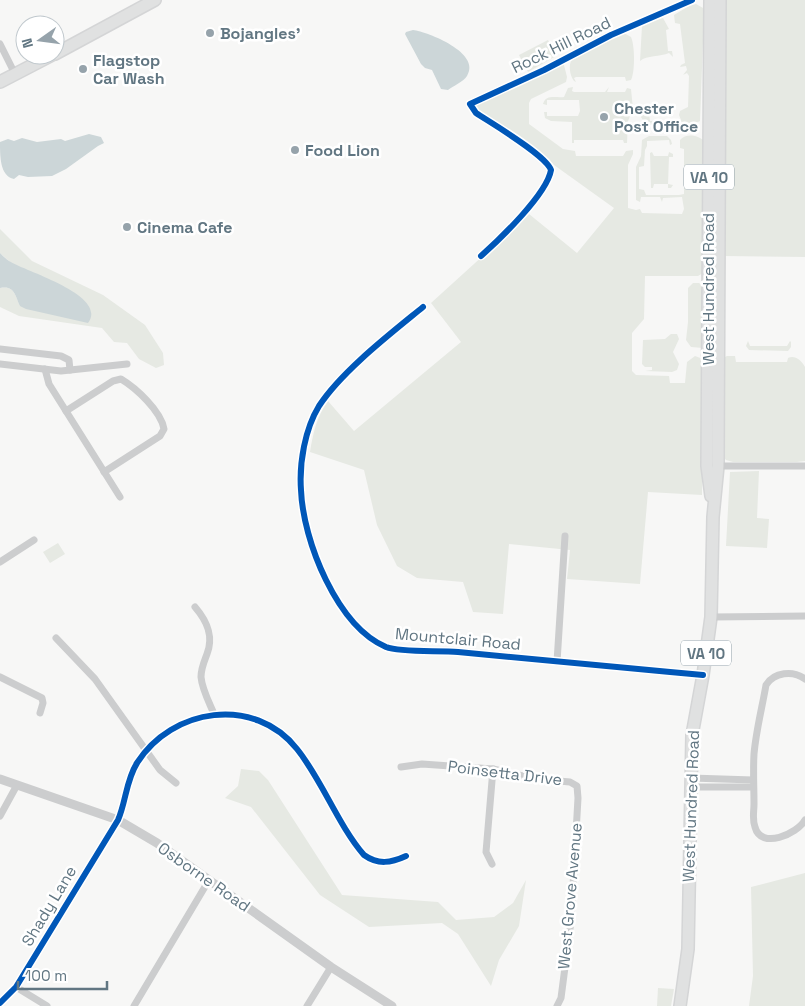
<svg xmlns="http://www.w3.org/2000/svg" width="805" height="1006" viewBox="0 0 805 1006" font-family="'Space Grotesk',sans-serif">
	<style>
		.green { fill: #e6e9e3 }
		.water { fill: #ccd6d8 }
		.lines { fill: none; stroke-linecap: round; stroke-linejoin: round }
		.primary-casing { stroke: #d4d5d6; stroke-width: 14 }
		.minor { stroke: #cccdce; stroke-width: 7 }
		.tertiary { stroke: #cccdce; stroke-width: 9 }
		.primary { stroke: #e0e1e1; stroke-width: 11 }
		.cycleway-casing { stroke: #fff; stroke-width: 9 }
		.cycleway { stroke: #0057b8; stroke-width: 6 }
		.poi-dot { fill: #96a3ab; stroke: #fff; stroke-width: 2 }
		.labels { text-anchor: middle; dominant-baseline: central; stroke-width: 5; stroke-linejoin: round; paint-order: stroke }
		.shield { fill: #fff; stroke: #909fa8; stroke-width: 1 }
		.shield-label { font-size: 15px; font-weight: bold; fill: #617682 }
		.poi-label { font-size: 16px; font-weight: bold; fill: #617682; stroke: #fff; text-anchor: start }
		.street-label { font-size: 16px; fill: #617682; stroke: #fff }
	</style>
	<rect width="100%" height="100%" fill="#f7f7f6"/>
	<g class="green">
		<path d="M724,0H805V257L724,256Z"/>
		<path d="M696,4L703,8L704,14L700,121L692,125H649L645,123L641,117L643,113L645,111L649,113L650,121H680L681,120L679,115L680,111L688,107L689,76L687,73L683,75L687,70L686,66L680,67L681,65L685,63L680,24L675,23L674,15L689,6Z"/>
		<path d="M663,18L669,29L666,30L668,51H672L673,57L669,53C660,57 647,55 640,61L642,26L647,22Z"/>
		<path d="M624,33L631,37C635,46 635,72 631,80L626,81L625,77H576L574,78L576,82L574,81C570,76 568,65 572,59L617,34Z"/>
		<path d="M548,40L556,56L528,72L519,55Z"/>
		<path d="M561,65H564L567,77L566,82L531,99L529,103V124L563,149L575,151L576,156H623L626,151L633,150V154L628,165V208L636,210L640,209L642,213L682,214L684,209L682,197L663,198L662,202L660,197H641L640,202L636,200V167L641,156L642,140L649,136H667L671,140L672,144L670,145L669,140L647,141V146L645,150L644,166L639,167V189L644,190L646,195H679L684,194V149L680,148V140C686,133 698,135 704,141L703,273L698,276H645L644,319L632,333V371L636,375L669,376L670,383H685L687,362L695,356L703,359L702,495L648,492L640,584L567,579L570,550L509,544L503,614L473,612L463,582L417,578L397,566L377,525L364,470L310,452C313,433 317,416 328,401L354,431L461,342L431,303L529,214L577,253L614,208L554,165L549,159L478,113L475,106L476,104Z"/>
		<path d="M573,87L572,91L574,92H605L609,87L607,92H625L627,88L631,89L633,109L628,121L627,143H624L623,140H574V143H572V122L551,121L545,118L544,112H547V116H578L580,111L579,100H547V105L543,104C546,94 555,98 564,97L568,88Z"/>
		<path d="M652,152L654,156H668L669,152L673,154V157H669L668,184L673,185L671,188H668V184H654L653,188H651L650,153Z"/>
		<path d="M0,229L32,261L103,295L145,325L163,353L164,365L156,368L139,359L127,343L114,342L102,328L19,316L0,307V288C15,285 15,296 20,306L10,262L0,253Z"/>
		<path d="M693,283H699L703,286V348L691,347L686,340L688,322V288Z"/>
		<path d="M671,334H677L679,339L673,352L679,364L677,370L672,372L645,371L652,370V367H645L642,364L643,340L665,339Z"/>
		<path d="M748,341L750,346H787L790,341L791,342V347L788,351L749,350L746,346Z"/>
		<path d="M727,356H735L736,362H787L788,358C795,355 801,360 805,367V461L797,462H733L726,460L722,456L723,358Z"/>
		<path d="M759,471L757,518L769,519L767,548L726,546L730,472Z"/>
		<path d="M58,543L65,554L50,563L43,552Z"/>
		<path d="M241,769L259,771L268,780L342,895L438,902L456,920L494,917L513,903L526,880L519,926L499,960L491,986L458,934L442,923L369,927L320,895L251,807L225,798L238,786Z"/>
		<path d="M805,873V1006H749L753,976L751,887Z"/>
		<path d="M658,988L674,989L671,1006H657Z"/>
	</g>
	<g class="water">
		<path d="M413,30C428,32 482,53 467,76C463,82 453,86 448,90L441,89L432,70L425,68L421,64L405,34L406,32Z"/>
		<path d="M89,134L101,137L104,143L98,146L66,169L52,176L28,177L19,175L14,179C0,176 0,157 0,142L8,139L14,141L22,138L37,142L61,139L65,141Z"/>
		<path d="M0,253C3,256 6,259 9,261C24,271 109,295 88,323L26,309L20,306C15,296 15,285 0,288Z"/>
	</g>
	<g class="lines">
		<g class="primary-casing">
			<g id="primary">
				<path d="M710,0L707,466L711,496"/>
				<path d="M55,54L155,0"/>
				<path d="M0,82L52,55"/>
				<path d="M680,1006L688,949L692,735L703,675L711,617L713,517L718,466L720,0"/>
			</g>
		</g>
		<g class="minor">
			<path d="M0,44L15,74"/>
			<path d="M481,256C500,239 547,194 551,170C546,155 491,123 476,113L470,104L544,70L611,35L692,0"/>
			<path d="M423,307C390,334 342,371 319,406C305,429 299,463 301,490C303,541 337,626 386,647C401,653 440,650 458,652C539,659 621,668 703,675"/>
			<path d="M0,349L61,356L69,360L70,370"/>
			<path d="M0,364L61,371L127,364"/>
			<path d="M45,369L49,384L120,497"/>
			<path d="M66,411L113,381L121,379C136,388 161,411 164,429L160,436L104,472"/>
			<path d="M715,466H805"/>
			<path d="M0,562L34,540"/>
			<path d="M195,607C207,621 214,636 207,654C204,662 201,668 201,677C202,689 209,702 214,714"/>
			<path d="M711,617L805,616"/>
			<path d="M56,638L95,679L160,770L176,783"/>
			<path d="M557,662L565,536"/>
			<path d="M0,677L42,698L43,703L40,713"/>
			<path d="M805,679C793,670 774,672 766,685C762,708 756,731 754,754C753,771 754,787 754,804C754,812 752,819 755,827C761,850 797,834 805,820"/>
			<path d="M401,767L422,764L493,769L536,779L570,782L577,786L578,798L571,921L561,998L557,1006"/>
			<path d="M691,778L753,780"/>
			<path d="M691,787H753"/>
			<path d="M0,816L17,785"/>
			<path d="M492,864L486,852L493,769"/>
			<path d="M16,987L47,1006"/>
			<path d="M0,1003L16,987L118,820C126,802 126,780 137,763C172,708 254,695 297,749C322,780 338,825 364,855C378,865 391,863 406,856"/>
			<path d="M134,1006L209,880"/>
			<path d="M307,1006L331,967"/>
		</g>
		<path class="tertiary" d="M0,779L118,820L157,843L331,967L392,1006"/>
		<use href="#primary" class="primary"/>
		<g class="cycleway-casing">
			<g id="cycleway">
				<path d="M481,256C500,239 547,194 551,170C546,155 491,123 476,113L470,104L544,70L611,35L692,0"/>
				<path d="M423,307C390,334 342,371 319,406C305,429 299,463 301,490C303,541 337,626 386,647C401,653 440,650 458,652C539,659 621,668 703,675"/>
				<path d="M0,1003L16,987L118,820C126,802 126,780 137,763C172,708 254,695 297,749C322,780 338,825 364,855C378,865 391,863 406,856"/>
			</g>
		</g>
		<use href="#cycleway" class="cycleway"/>
	</g>
	<g class="poi-dot">
		<circle cx="210" cy="33" r="5"/>
		<circle cx="83" cy="69" r="5"/>
		<circle cx="604" cy="117" r="5"/>
		<circle cx="295" cy="150" r="5"/>
		<circle cx="127" cy="227" r="5"/>
	</g>
	<g class="labels">
		<g class="shield">
			<rect x="684" y="164.5" width="50" height="25" rx="4"/>
			<rect x="681" y="640.5" width="50" height="25" rx="4"/>
		</g>
		<g class="shield-label">
			<text x="709" y="177">VA 10</text>
			<text x="706" y="653">VA 10</text>
		</g>
		<g class="poi-label">
			<text x="220" y="33">Bojangles'</text>
			<text x="93" y="60">Flagstop<tspan x="93" dy="18">Car Wash</tspan></text>
			<text x="614" y="108">Chester<tspan x="614" dy="18">Post Office</tspan></text>
			<text x="305" y="150">Food Lion</text>
			<text x="137" y="227">Cinema Cafe</text>
		</g>
		<g class="street-label">
			<text transform="translate(561 45) rotate(-26)">Rock Hill Road</text>
			<text transform="translate(708 289) rotate(-90)">West Hundred Road</text>
			<text transform="translate(458 639) rotate(5)">Mountclair Road</text>
			<text transform="translate(505 773) rotate(7)">Poinsetta Drive</text>
			<text transform="translate(691 806) rotate(-88)">West Hundred Road</text>
			<text transform="translate(204 877) rotate(35)">Osborne Road</text>
			<text transform="translate(570 896) rotate(-85)">West Grove Avenue</text>
			<text transform="translate(49 906) rotate(-59)">Shady Lane</text>
		</g>
	</g>
	<g transform="translate(40 40) rotate(256)"><circle r="24" fill="#ffffff" stroke="#c0c8cd"/>
	<path d="M0-4L9 19L0 12L-9 19Z" fill="#96a3ab"/>
	<text y="-8" font-size="14" font-weight="bold" text-anchor="middle" fill="#617682">N</text>
	</g>
	<path d="M18 981v8h89v-8" fill="none" stroke="#617682" stroke-width="2.5"/>
	<text x="25" y="981" font-size="15" fill="#617682" stroke="#ffffff" stroke-width="4" paint-order="stroke">100 m</text>
</svg>
